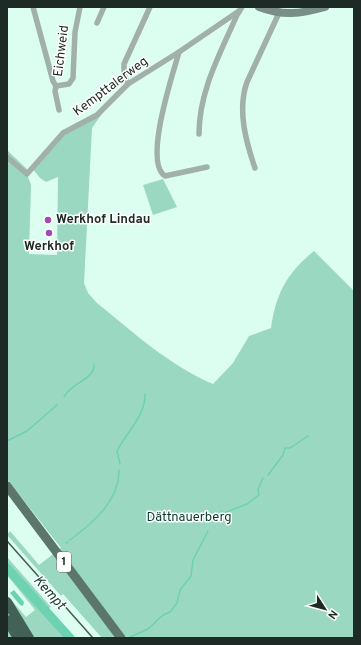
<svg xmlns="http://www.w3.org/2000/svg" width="361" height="645" viewBox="0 0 361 645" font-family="Overpass,sans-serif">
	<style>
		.green { fill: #9bd8c2 }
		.water { fill: #6dd2b1 }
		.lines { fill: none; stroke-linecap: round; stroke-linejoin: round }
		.stream { stroke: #6dd2b1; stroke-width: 1.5 }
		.river { stroke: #6dd2b1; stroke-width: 9 }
		.street { stroke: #a2b0aa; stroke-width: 5.5 }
		.secondary { stroke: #798e86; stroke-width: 8 }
		.primary { stroke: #5c766c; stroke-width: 9 }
		.highway { stroke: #436156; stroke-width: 10 }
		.rail { stroke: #475952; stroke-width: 1.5 }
		.poi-dot { fill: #a349b4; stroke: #fff; stroke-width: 1.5 }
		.labels { text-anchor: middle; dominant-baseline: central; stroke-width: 3; stroke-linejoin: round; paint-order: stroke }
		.shield { fill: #fff; stroke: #616a66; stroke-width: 1 }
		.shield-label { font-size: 12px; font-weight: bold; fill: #1d2a25 }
		.street-label { font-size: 13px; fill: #1d2a25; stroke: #fff }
		.poi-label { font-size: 13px; font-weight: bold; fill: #1d2a25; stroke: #fff; text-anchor: start }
		.park-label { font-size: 13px; fill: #09392c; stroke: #fff }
		.water-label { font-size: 14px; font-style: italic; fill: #164335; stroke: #fff }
	</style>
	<rect width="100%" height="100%" fill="#dcfef1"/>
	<g class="green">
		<path d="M102,110L101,115L92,128L84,283L88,293L97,303C133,332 170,366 213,384L233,363L249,336L271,328C276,293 287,273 314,251L354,291V638H102L63,594L61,596L7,535L10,531L39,565L61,548L7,479V150L29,171L27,174L31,185L29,254L57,255L58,177L46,182L40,178L32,168L63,133Z"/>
		<path d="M163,179L177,207L153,215L143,185Z"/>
		<path d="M7,557L51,607L43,612L69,638H7V595L26,617L35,610L7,575Z"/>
	</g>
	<path class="water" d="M14,590L24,602L23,606L20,605L10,593Z"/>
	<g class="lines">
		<g class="stream">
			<path d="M64,397C70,384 90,381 94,368V364"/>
			<path d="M7,441L27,431L57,405"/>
			<path d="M120,464L117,451C126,433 146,415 145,394"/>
			<path d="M268,475L283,455L285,448H290L308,436"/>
			<path d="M211,520L221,512L224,513L247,504L259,495L258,489L263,478"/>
			<path d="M70,540C93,523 120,500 119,470"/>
			<path d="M66,543L68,542"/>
			<path d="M128,638L148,629L163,615L170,612L177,603L180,590L191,576L193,560L208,531"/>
		</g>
		<path class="river" d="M7,568L70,638"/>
		<g class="street">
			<path d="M33,7L53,81L56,86L55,91L59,110"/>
			<path d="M97,23L104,7"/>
			<path d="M179,52C173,74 143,162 165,176L207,167"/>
			<path d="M128,84L124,74V64L150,7"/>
			<path d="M56,86L69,84L73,78L75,32L80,7"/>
			<path d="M199,134C199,91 220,54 237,15L242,7"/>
			<path d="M7,157L27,174L63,133L97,115L128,84L179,52L239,11"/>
			<path d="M255,168C246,142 237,110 247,82L279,13"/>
		</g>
		<path class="secondary" d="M259,7C283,16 300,14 325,7"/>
		<path class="primary" d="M7,486L121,638"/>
		<g class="highway">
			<path d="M7,602L29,638"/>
			<path d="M7,620L18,638"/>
		</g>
		<path class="rail" d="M7,541L93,638"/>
	</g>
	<g class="poi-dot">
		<circle cx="48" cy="220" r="4"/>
		<circle cx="49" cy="233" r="4"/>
	</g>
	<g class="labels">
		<rect class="shield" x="57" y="552" width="14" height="20" rx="3"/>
		<g class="shield-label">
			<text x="64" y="562">1</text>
		</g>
		<g class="street-label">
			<text transform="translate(62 51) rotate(-83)">Eichweid</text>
			<text transform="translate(111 87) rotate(-37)">Kempttalerweg</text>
		</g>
		<g class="poi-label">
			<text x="56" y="220">Werkhof Lindau</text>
			<text x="49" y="247" text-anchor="middle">Werkhof</text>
		</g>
		<g class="park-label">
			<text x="189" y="518">Dättnauerberg</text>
		</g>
		<g class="water-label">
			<text transform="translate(49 593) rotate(48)">Kempt</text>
		</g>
	</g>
	<rect width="361" height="645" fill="none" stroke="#1d2a25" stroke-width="16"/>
	<g transform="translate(325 609) rotate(126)" stroke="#ffffff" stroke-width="3" paint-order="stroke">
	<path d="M0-3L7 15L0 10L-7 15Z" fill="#1d2a25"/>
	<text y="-6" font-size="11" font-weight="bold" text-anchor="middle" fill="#1d2a25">N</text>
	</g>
</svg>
